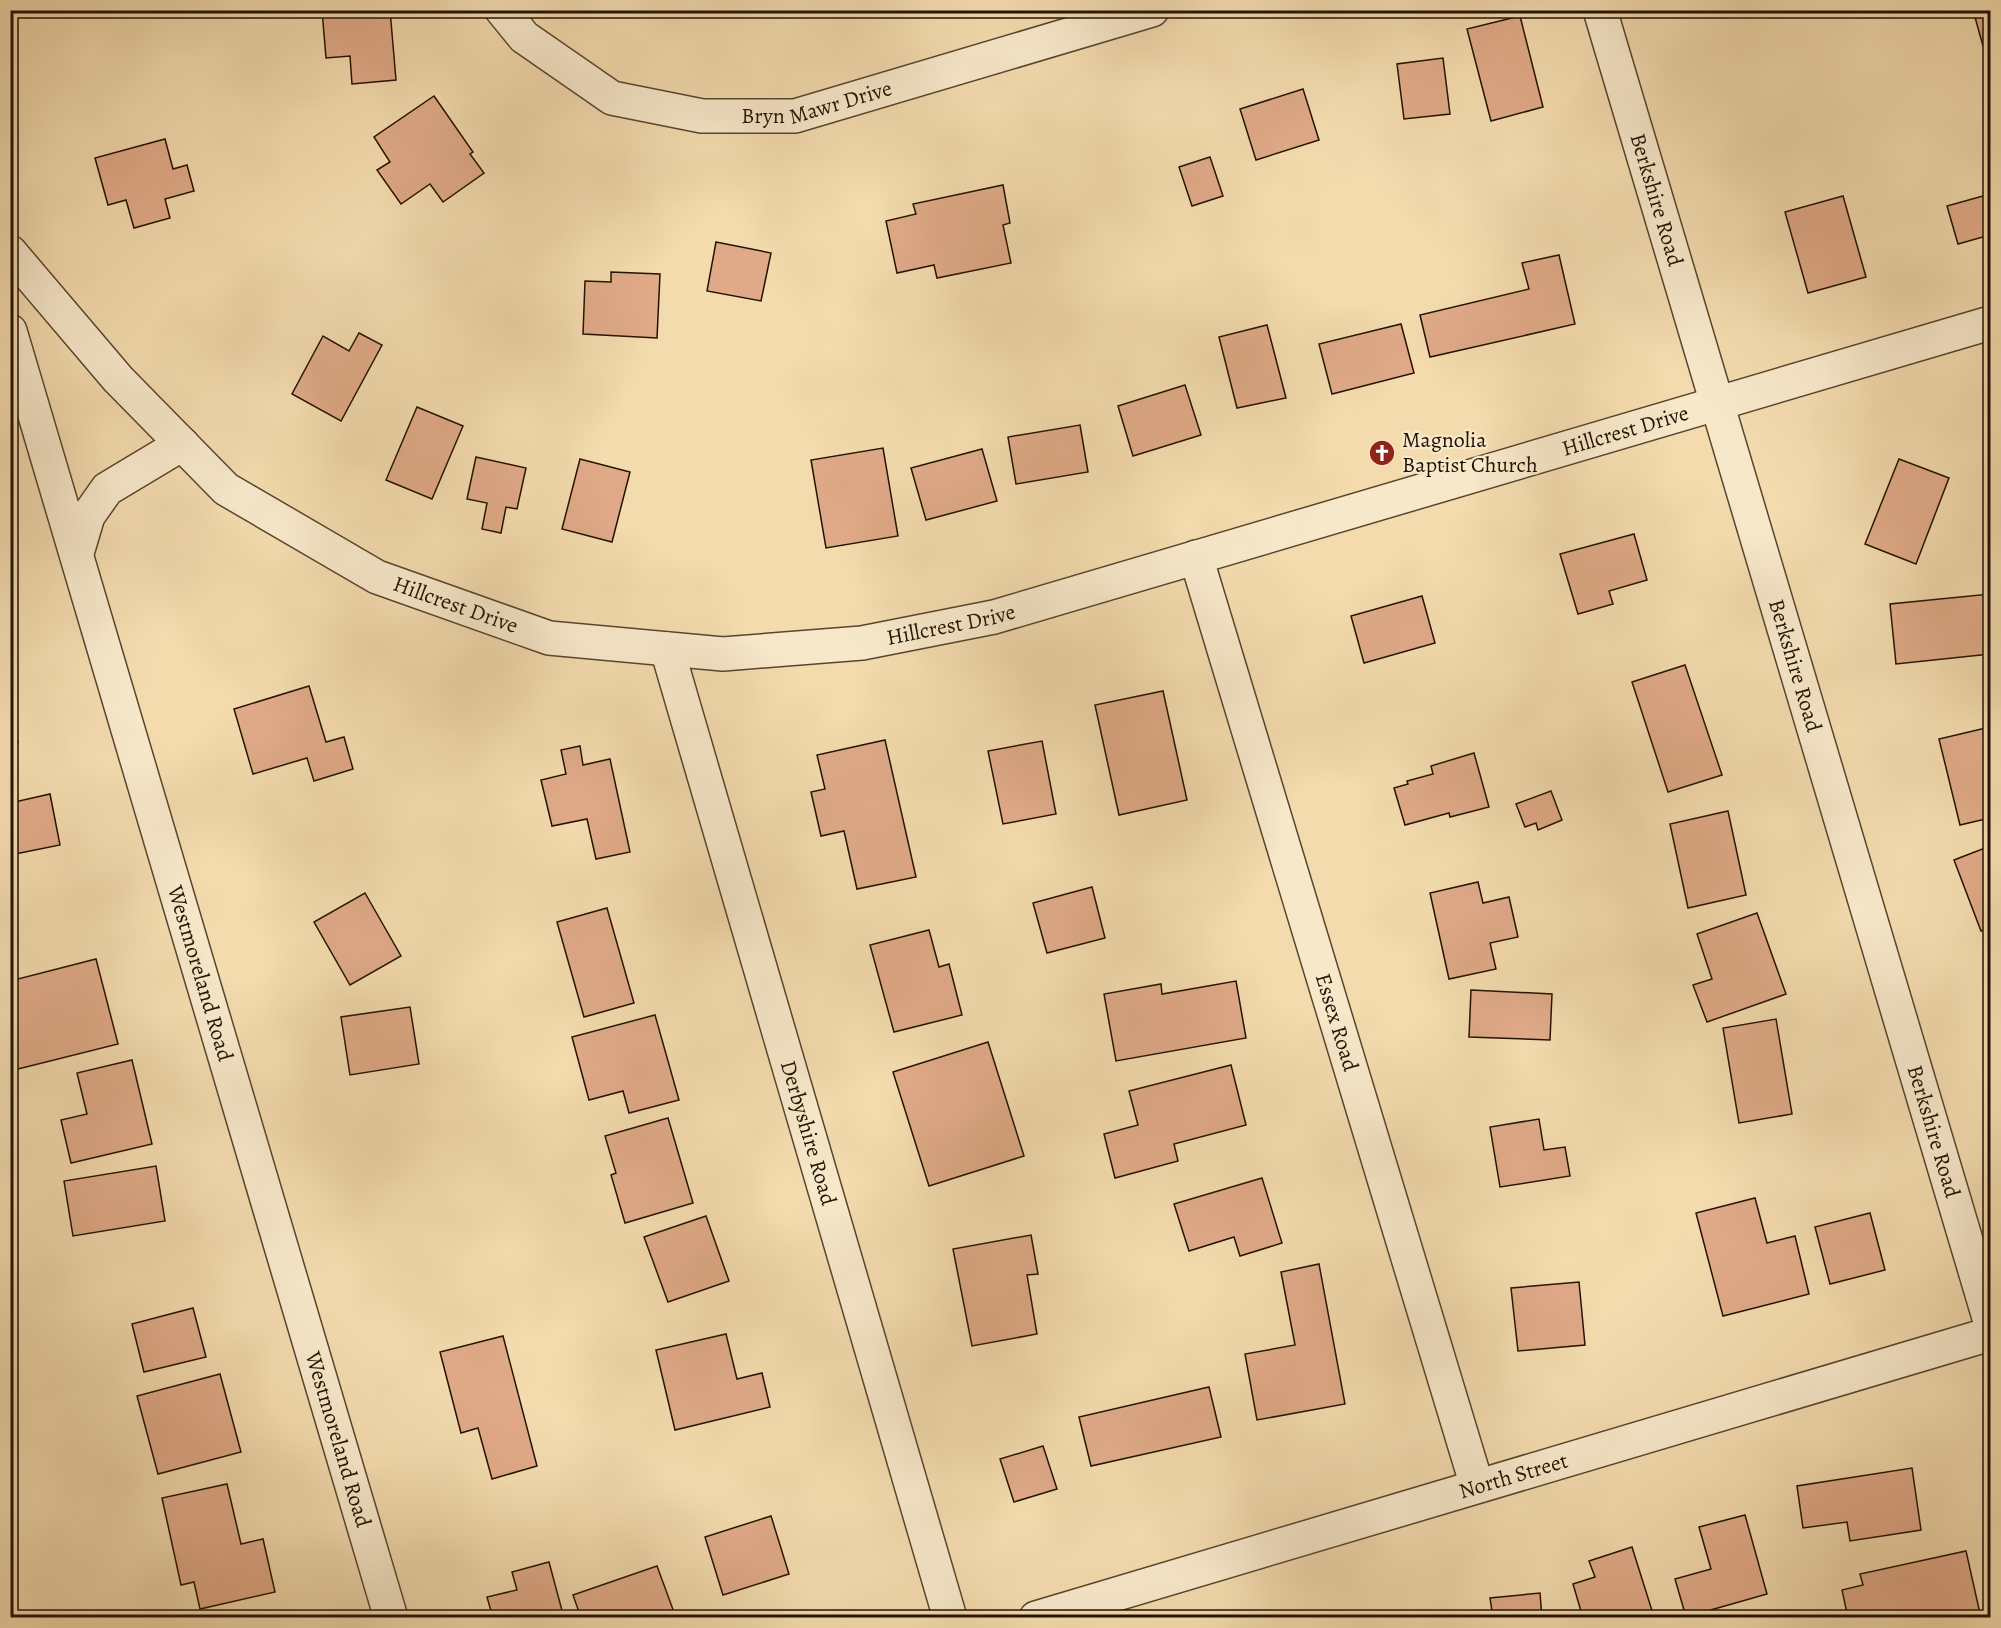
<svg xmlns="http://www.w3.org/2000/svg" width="2001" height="1628" viewBox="0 0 2001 1628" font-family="Alegreya,serif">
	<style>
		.building { fill: #e0aa88; stroke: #231304; stroke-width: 1.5 }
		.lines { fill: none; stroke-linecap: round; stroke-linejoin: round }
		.street-casing { stroke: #57452e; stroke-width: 36 }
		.street { stroke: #f7e8ca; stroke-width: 33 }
		.labels { text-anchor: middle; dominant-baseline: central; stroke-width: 4.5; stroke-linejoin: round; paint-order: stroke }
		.street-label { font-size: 22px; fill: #231304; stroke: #f7e8ca }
		.poi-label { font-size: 22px; fill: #231304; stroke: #f7e8ca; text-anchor: start }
	</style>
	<rect width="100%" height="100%" fill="#f3dbae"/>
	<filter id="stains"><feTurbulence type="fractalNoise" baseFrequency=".00333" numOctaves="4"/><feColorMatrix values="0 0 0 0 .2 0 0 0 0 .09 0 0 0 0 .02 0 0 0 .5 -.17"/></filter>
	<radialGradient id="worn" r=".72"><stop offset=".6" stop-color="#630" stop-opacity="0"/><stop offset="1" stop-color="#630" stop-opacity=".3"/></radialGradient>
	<g class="building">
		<path d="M322,10H390L396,80L352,84L350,56L326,58Z"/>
		<path d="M1973,10H1990V44L1983,46Z"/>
		<path d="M1520,16L1543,107L1491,121L1467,29Z"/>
		<path d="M1443,58L1450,114L1404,119L1397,64Z"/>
		<path d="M1986,65H1990V85Z"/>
		<path d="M1303,89L1319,140L1256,160L1240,109Z"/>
		<path d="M434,96L473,152L470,154L484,173L443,202L430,184L401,204L377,170L390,162L374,137Z"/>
		<path d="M165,139L173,169L187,165L194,191L165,199L170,218L134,228L126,200L108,205L95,158Z"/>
		<path d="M1210,157L1223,196L1192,206L1179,167Z"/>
		<path d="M1003,185L1010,223L1003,225L1011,263L937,278L934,265L897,273L886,221L916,214L913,204Z"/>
		<path d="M1990,194V235L1958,244L1947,206Z"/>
		<path d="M1843,196L1866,277L1808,293L1785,212Z"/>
		<path d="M716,242L771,253L761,301L707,291Z"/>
		<path d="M1559,255L1575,324L1430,357L1420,315L1529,289L1522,263Z"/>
		<path d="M611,272L660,274L657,338L583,334L585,281L611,282Z"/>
		<path d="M1401,324L1414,373L1332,394L1319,344Z"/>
		<path d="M1267,325L1286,398L1237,408L1219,337Z"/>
		<path d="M359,333L382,345L341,421L292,394L323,336L349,351Z"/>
		<path d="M1185,385L1201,435L1133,456L1118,406Z"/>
		<path d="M417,407L463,426L432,499L386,480Z"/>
		<path d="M1080,425L1088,472L1016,484L1008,437Z"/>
		<path d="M883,448L898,536L826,548L811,460Z"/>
		<path d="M982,449L997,501L926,520L911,468Z"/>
		<path d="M476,457L526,468L517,509L506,507L501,533L482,529L487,503L467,499Z"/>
		<path d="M580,459L630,472L612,542L562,529Z"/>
		<path d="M1899,459L1949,478L1916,564L1865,544Z"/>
		<path d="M1634,534L1647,580L1609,591L1613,604L1578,614L1560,554Z"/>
		<path d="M1990,594V654L1896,664L1890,604Z"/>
		<path d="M1422,596L1435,643L1364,663L1351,616Z"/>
		<path d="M1685,665L1722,775L1668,792L1632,682Z"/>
		<path d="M309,686L326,742L344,737L353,769L314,781L307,758L253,774L234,709Z"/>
		<path d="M1163,691L1187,800L1119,815L1095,705Z"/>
		<path d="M10,711L18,742L10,744Z"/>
		<path d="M1990,727V818L1960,825L1939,739Z"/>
		<path d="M885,740L916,877L857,889L844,831L821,836L811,792L825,789L817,755Z"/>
		<path d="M1042,741L1056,814L1003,824L988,751Z"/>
		<path d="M580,746L583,765L610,759L630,852L596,859L587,819L552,826L541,780L566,774L561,750Z"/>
		<path d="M1474,753L1489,807L1450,817L1449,813L1405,825L1394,788L1408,784L1407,781L1433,774L1431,766Z"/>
		<path d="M1551,791L1562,820L1538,830L1536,823L1525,827L1516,804Z"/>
		<path d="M50,794L60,845L10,855V803Z"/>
		<path d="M1728,811L1746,895L1688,908L1670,824Z"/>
		<path d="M1990,846V928L1981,931L1954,860Z"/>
		<path d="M1478,882L1483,903L1509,897L1518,937L1490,943L1496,969L1449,979L1430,893Z"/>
		<path d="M1092,887L1105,938L1047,953L1033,903Z"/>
		<path d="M365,893L401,956L350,985L314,922Z"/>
		<path d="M607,908L634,1003L584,1017L557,922Z"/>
		<path d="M1757,913L1786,994L1707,1022L1693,985L1712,979L1697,934Z"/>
		<path d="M929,930L939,967L949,964L962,1015L894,1032L870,945Z"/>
		<path d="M96,959L118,1044L10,1071V981Z"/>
		<path d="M1236,981L1246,1038L1116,1061L1104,994L1161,984L1162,994Z"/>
		<path d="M1471,990L1552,994L1550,1040L1469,1037Z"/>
		<path d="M410,1007L419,1064L350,1075L341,1017Z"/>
		<path d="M655,1015L679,1100L629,1113L623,1091L589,1100L572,1037Z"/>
		<path d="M1776,1019L1792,1114L1739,1123L1723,1028Z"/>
		<path d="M988,1042L1024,1156L929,1186L893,1072Z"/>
		<path d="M132,1060L152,1144L71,1163L61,1120L87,1114L77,1073Z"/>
		<path d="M1231,1065L1246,1125L1174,1144L1178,1161L1115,1178L1104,1134L1138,1125L1129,1091Z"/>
		<path d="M668,1118L693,1203L625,1223L611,1175L616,1173L605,1136Z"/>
		<path d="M1539,1119L1544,1150L1565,1147L1570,1176L1500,1187L1490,1127Z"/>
		<path d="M156,1166L165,1221L73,1236L64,1181Z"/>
		<path d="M1262,1178L1282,1243L1240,1256L1234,1237L1189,1251L1174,1204Z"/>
		<path d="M1755,1198L1767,1243L1795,1236L1809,1294L1723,1316L1696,1213Z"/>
		<path d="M1870,1213L1885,1270L1830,1284L1815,1227Z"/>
		<path d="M706,1216L729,1281L668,1302L644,1237Z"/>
		<path d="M1031,1235L1038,1274L1027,1275L1037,1334L972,1346L953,1249Z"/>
		<path d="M1319,1264L1345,1404L1257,1420L1245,1354L1295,1345L1281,1272Z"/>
		<path d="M1579,1282L1585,1345L1518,1351L1511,1288Z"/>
		<path d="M193,1308L206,1357L144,1372L132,1324Z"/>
		<path d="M726,1334L737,1379L762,1373L770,1407L675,1430L656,1350Z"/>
		<path d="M503,1336L537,1466L492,1479L478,1428L461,1433L440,1352Z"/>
		<path d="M220,1374L241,1452L158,1474L137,1396Z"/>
		<path d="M1209,1387L1221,1437L1091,1466L1079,1417Z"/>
		<path d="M1043,1446L1057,1489L1014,1502L1000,1459Z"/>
		<path d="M1912,1468L1921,1530L1850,1541L1847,1522L1803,1528L1797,1486Z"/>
		<path d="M227,1484L241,1544L263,1539L275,1592L200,1609L194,1582L181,1585L162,1498Z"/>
		<path d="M1745,1515L1767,1594L1686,1617L1675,1579L1711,1569L1699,1527Z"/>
		<path d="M771,1516L789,1574L723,1595L705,1537Z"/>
		<path d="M1632,1547L1654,1617L1583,1618L1573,1584L1595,1577L1589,1561Z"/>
		<path d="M1966,1551L1981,1618H1848L1842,1590L1863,1585L1860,1574Z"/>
		<path d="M549,1562L564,1618H493L487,1597L517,1590L512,1572Z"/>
		<path d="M657,1566L675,1615L667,1618H581L573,1595Z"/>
		<path d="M1540,1593L1542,1618H1493L1490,1598Z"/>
	</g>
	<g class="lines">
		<g class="street-casing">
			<g id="street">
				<path id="s1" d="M502,10L524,37L612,98L702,116H795L1152,10"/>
				<path id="s2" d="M1600,10L1990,1321"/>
				<path id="s3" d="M10,252L118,379L226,489L377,577L549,638L723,654L862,643L994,617L1990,323"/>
				<path id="s4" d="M10,331L391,1618"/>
				<path d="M77,553L88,516L107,489L182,444"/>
				<path id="s5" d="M1196,557L1477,1486"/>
				<path id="s6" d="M667,649L950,1618"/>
				<path id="s7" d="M1036,1618L1990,1334"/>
			</g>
		</g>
		<use href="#street" class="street"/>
	</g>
	<defs>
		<g id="church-disc" transform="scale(1.35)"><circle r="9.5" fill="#8f2418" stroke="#f7e8ca"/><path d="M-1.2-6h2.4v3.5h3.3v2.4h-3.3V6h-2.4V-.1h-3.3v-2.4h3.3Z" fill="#fff"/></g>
	</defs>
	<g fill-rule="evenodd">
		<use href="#church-disc" x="1382" y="453"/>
	</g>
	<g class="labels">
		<g class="street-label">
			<text stroke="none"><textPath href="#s1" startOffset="350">Bryn Mawr Drive</textPath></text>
			<text stroke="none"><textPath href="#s2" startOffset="198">Berkshire Road</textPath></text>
			<text stroke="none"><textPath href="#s3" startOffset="1785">Hillcrest Drive</textPath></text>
			<text stroke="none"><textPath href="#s3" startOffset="579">Hillcrest Drive</textPath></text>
			<text stroke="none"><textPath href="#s3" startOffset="1083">Hillcrest Drive</textPath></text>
			<text stroke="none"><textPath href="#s2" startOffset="684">Berkshire Road</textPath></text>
			<text stroke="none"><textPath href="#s4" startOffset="670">Westmoreland Road</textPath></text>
			<text stroke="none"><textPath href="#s5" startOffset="486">Essex Road</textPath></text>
			<text stroke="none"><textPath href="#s2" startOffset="1170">Berkshire Road</textPath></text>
			<text stroke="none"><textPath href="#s6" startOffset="504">Derbyshire Road</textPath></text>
			<text stroke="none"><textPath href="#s4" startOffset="1156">Westmoreland Road</textPath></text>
			<text stroke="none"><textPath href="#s7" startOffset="498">North Street</textPath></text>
		</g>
		<g class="poi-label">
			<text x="1402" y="440">Magnolia<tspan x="1402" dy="25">Baptist Church</tspan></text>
		</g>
	</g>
	<rect width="2001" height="1628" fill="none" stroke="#f3dbae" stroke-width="36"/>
	<rect x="12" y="12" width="1977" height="1604" fill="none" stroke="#231304" stroke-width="3"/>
	<rect x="18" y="18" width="1965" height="1592" fill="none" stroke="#231304" stroke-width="1.5"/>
	<rect width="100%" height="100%" filter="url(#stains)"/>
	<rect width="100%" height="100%" fill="url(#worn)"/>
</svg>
